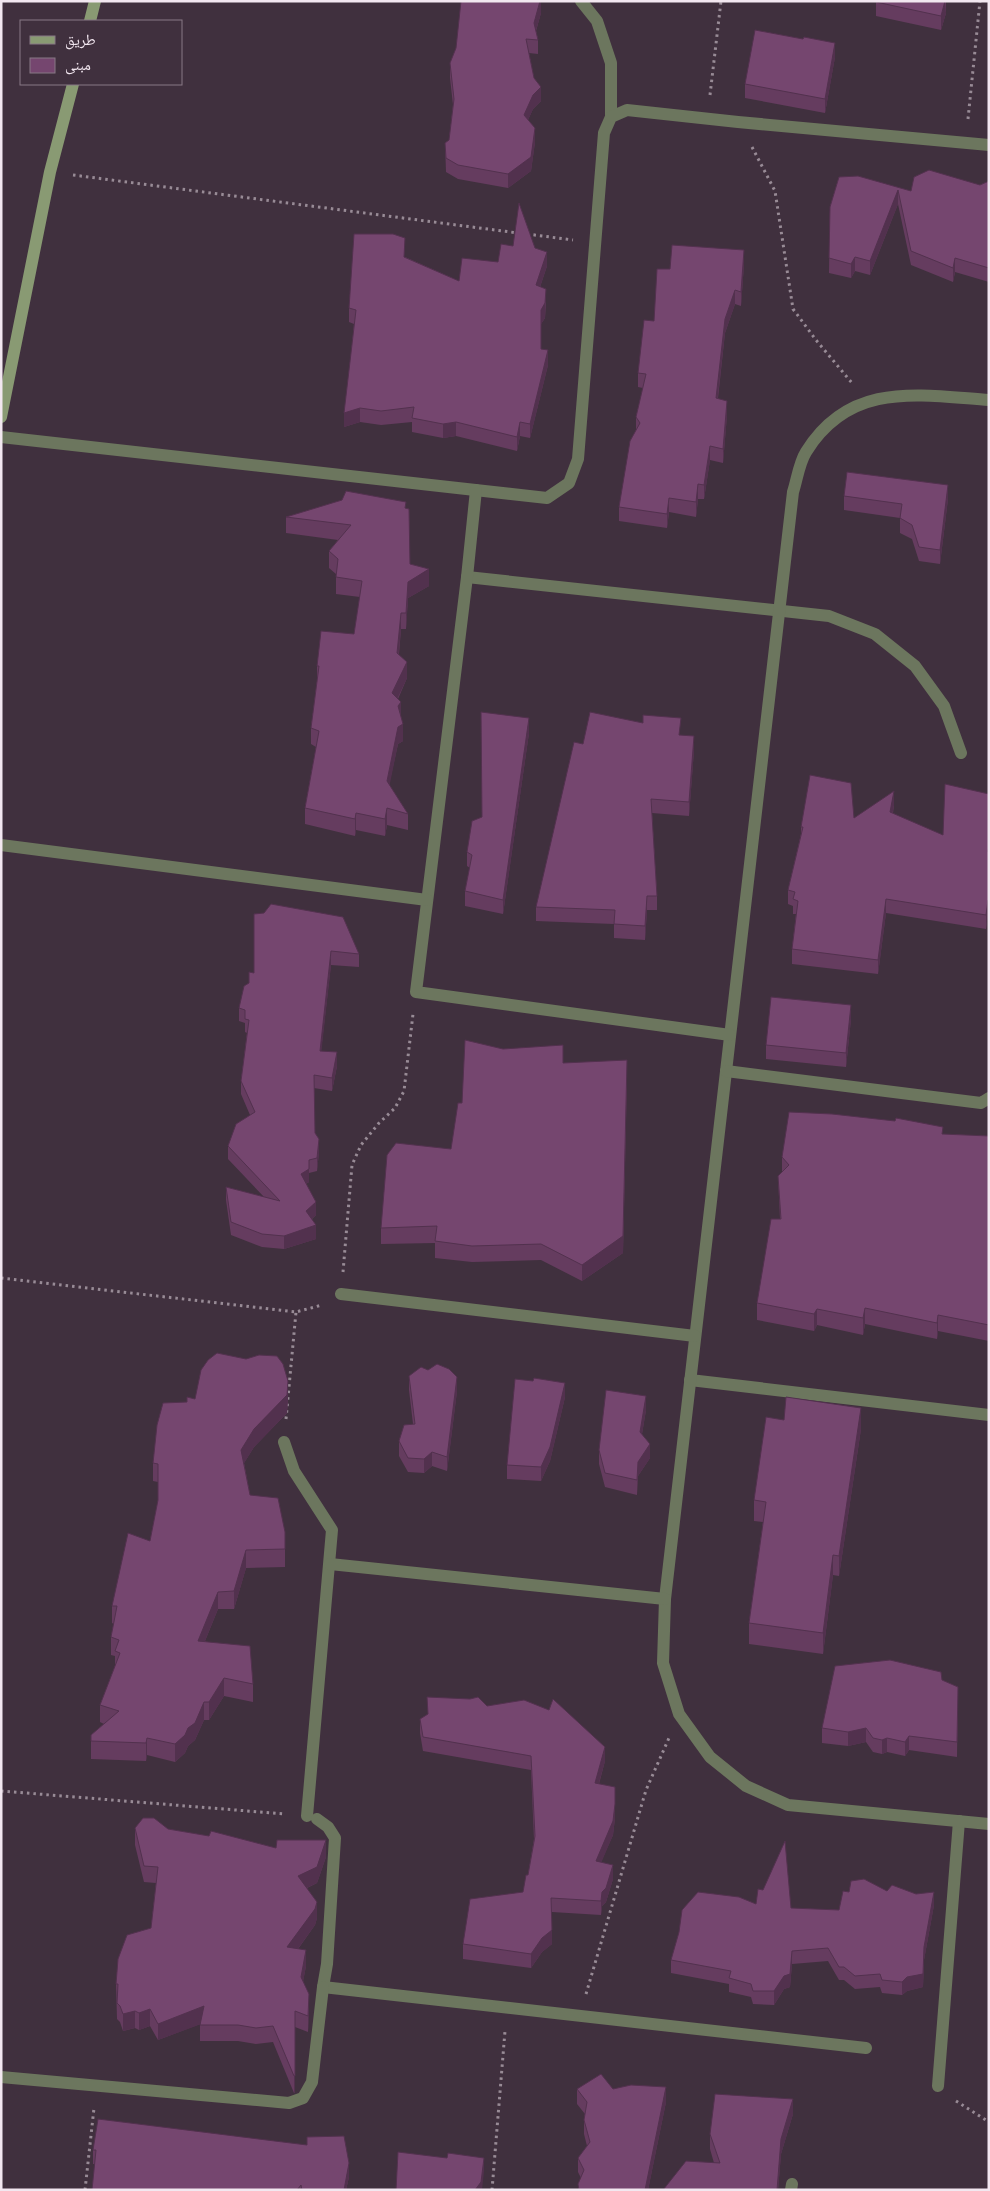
<svg xmlns="http://www.w3.org/2000/svg" width="990" height="2191" viewBox="0 0 990 2191" font-family="Inter,'Noto Naskh Arabic',sans-serif">
	<style>
		.lines { fill: none; stroke-linecap: round; stroke-linejoin: round }
		.path { stroke: #988b96; stroke-width: 3; stroke-dasharray: 2.5 4; stroke-linecap: butt }
		.lane { stroke: #6c765e; stroke-width: 12 }
		.street { stroke: #6c765e; stroke-width: 12 }
		.secondary { stroke: #899a73; stroke-width: 12 }
		.wall { fill: #653c5f }
		.shaded-wall { fill: #52314e }
		.building { fill: #75466f; stroke: #52314e }
	</style>
	<rect width="100%" height="100%" fill="#40303e"/>
	<g class="lines">
		<g class="path">
			<path d="M710,95L721,1"/>
			<path d="M968,119L980,1"/>
			<path d="M752,147L775,191L793,309L816,340L852,383"/>
			<path d="M73,175L518,233"/>
			<path d="M527,234L573,240"/>
			<path d="M343,1272L352,1165L361,1145L379,1123L395,1108L404,1091L413,1014"/>
			<path d="M1,1278L296,1312L322,1305"/>
			<path d="M286,1419L296,1312"/>
			<path d="M1,1791L285,1814"/>
			<path d="M586,1994L646,1790L669,1738"/>
			<path d="M956,2101L989,2122"/>
			<path d="M85,2190L94,2108"/>
			<path d="M492,2190L505,2031"/>
		</g>
		<g class="lane">
			<path d="M467,577L829,616L875,634L915,666L944,706L961,753"/>
			<path d="M690,1380L989,1415"/>
			<path d="M938,2086L959,1821"/>
			<path d="M791,2190L792,2184"/>
		</g>
		<g class="street">
			<path d="M581,1L597,21L611,63V117"/>
			<path d="M989,400C918,395 850,381 806,452C799,463 797,480 793,492L665,1599L663,1663L679,1714L710,1757L746,1786L788,1805L989,1824"/>
			<path d="M1,437L547,498L569,483L578,459L604,133L611,117L627,110L738,122L989,145"/>
			<path d="M476,490L467,577L416,992L730,1035"/>
			<path d="M1,845L427,900"/>
			<path d="M726,1071L981,1103L989,1098"/>
			<path d="M341,1294L695,1336"/>
			<path d="M284,1442L294,1471L332,1530L307,1816"/>
			<path d="M330,1564L665,1599"/>
			<path d="M317,1819L328,1827L335,1838L327,1964L323,1987L866,2048"/>
			<path d="M1,2077L289,2103L303,2098L312,2082L323,1987"/>
		</g>
		<g class="secondary">
			<path d="M90,21L95,1"/>
			<path d="M1,417L50,172L73,84"/>
		</g>
	</g>
	<g class="wall">
		<path d="M541,1V13L536,31L538,40V54L529,53L534,78L541,101L533,109L528,120L535,142L531,171L508,188L458,179L446,172L445,143L449,140L453,105L450,78V63Z"/>
		<path d="M946,1V13L941,30L876,16V2Z"/>
		<path d="M835,57L825,113L745,98V84Z"/>
		<path d="M839,177L911,191L980,185L989,181V282L955,272L953,282L911,265L898,204L870,275L855,271L851,278L829,273L830,207Z"/>
		<path d="M513,246L535,248L547,266L540,287L546,303L545,318L541,324V349L548,365L530,438L520,436L517,451L456,436L443,438L412,432V422L381,425L360,422L344,427L354,324L349,322V308L405,257L459,281L498,262Z"/>
		<path d="M744,264L741,306L735,304L725,333L718,398L727,415L723,463L710,460L704,499H698L696,517L669,512L667,528L619,521V507L636,430V417L643,388L638,387V373L670,269Z"/>
		<path d="M844,496L948,499L940,564L919,561L912,539L900,533V518L844,510Z"/>
		<path d="M406,509L410,564L429,586L408,598L406,629H401L399,654L407,678L398,699L401,717L403,741L398,744L389,785L408,814V830L387,825L385,836L356,830L355,836L305,824V808L316,747L311,744V728L317,681V666L354,634L360,597L336,594V574L329,568V551L338,540L286,533V517Z"/>
		<path d="M529,733L503,914L465,906V891L470,868L467,866V852L482,817Z"/>
		<path d="M681,735L694,750L689,816L652,813L657,896V910H647L645,940L614,938V924L536,921V907Z"/>
		<path d="M894,805L893,813L988,914L986,929L886,913L878,974L792,964V949L796,914H793V906L788,904V890L801,834V827L854,818Z"/>
		<path d="M254,914L359,954V967L331,965L321,1051L337,1066L332,1091L314,1088L315,1133L319,1152L317,1171L309,1173V1182L306,1184L316,1215L312,1219L316,1239L284,1249L262,1247L231,1235L226,1200V1187L264,1197L228,1159V1146L250,1115L241,1094V1081L247,1033L245,1032V1023L239,1021V1008L249,983L254,973Z"/>
		<path d="M851,1019L846,1067L766,1059V1045Z"/>
		<path d="M563,1063L627,1076L623,1253L582,1281L541,1260L472,1262L435,1258V1243L381,1244V1228L451,1149L462,1103Z"/>
		<path d="M943,1134L989,1136V1341L938,1331L937,1339L865,1324L863,1335L817,1325L814,1331L757,1320V1303L780,1219L778,1176L782,1172V1157Z"/>
		<path d="M246,1359L288,1398L287,1413L254,1447L244,1463L250,1495L285,1532V1567L246,1568L234,1609H218L205,1641L253,1684V1702L224,1696L209,1720H204L195,1740L188,1746L185,1753L175,1762L147,1755L146,1761L91,1759V1735L104,1724L100,1722V1705L115,1666V1656L111,1655V1637L114,1624L112,1623V1606L150,1541L158,1501V1482L153,1481V1463L187,1402L195,1399Z"/>
		<path d="M409,1376L457,1391L447,1471L432,1466L424,1473L408,1472L399,1456V1441L413,1424L409,1390Z"/>
		<path d="M533,1381L565,1397L550,1461L541,1481L507,1479V1465Z"/>
		<path d="M646,1410L642,1434L650,1458L638,1476L637,1495L605,1487L599,1464V1450Z"/>
		<path d="M861,1429L839,1576L833,1575L823,1654L749,1644V1623L763,1522L754,1521V1500Z"/>
		<path d="M942,1680L958,1687L957,1757L909,1750L905,1756L887,1752L882,1754L873,1752L866,1742L848,1746L822,1743V1728Z"/>
		<path d="M487,1706L605,1761L599,1784L615,1818L613,1835L601,1862L613,1879L606,1902L602,1906L601,1915L552,1912V1944L542,1952L531,1968L463,1959V1944L523,1892L528,1875L534,1839L531,1770L423,1751L420,1733V1719Z"/>
		<path d="M135,1828L168,1829L326,1857L317,1883L307,1888L317,1918L315,1925L298,1949L306,1966L303,1981L309,2010L308,2032L295,2027V2092L294,2093L273,2042L256,2044L238,2041H200V2024L158,2040L150,2026L139,2030L135,2028L123,2031L120,2022L117,2019L116,1984L151,1928L156,1883L144,1882L135,1845Z"/>
		<path d="M887,1891L934,1905L924,1960L923,1987L907,1991L902,1995L882,1993L880,1987L855,1989L844,1980H839L828,1961L792,1964L790,1987L784,1989L774,2005L753,2004L751,1997L729,1992V1984L671,1973V1960L756,1904L791,1908L839,1910L849,1892Z"/>
		<path d="M577,2089H613L666,2102L648,2190H578V2184L581,2178L578,2172V2158L587,2146L584,2134V2120L585,2114L577,2104Z"/>
		<path d="M793,2114L781,2154L778,2190H663L714,2163L710,2149V2134Z"/>
		<path d="M93,2150L349,2177L346,2190H92L95,2164H93Z"/>
	</g>
	<g class="shaded-wall">
		<path d="M540,1H541V13L534,37V23Z"/>
		<path d="M945,1L946,13L941,30V16Z"/>
		<path d="M835,43V57L825,113V99Z"/>
		<path d="M541,87V101L533,109L524,129V115L533,95Z"/>
		<path d="M535,128V142L531,171L508,188V174Z"/>
		<path d="M898,190V204L870,275V261Z"/>
		<path d="M744,250V264L741,306V292Z"/>
		<path d="M547,252V266L536,299V285Z"/>
		<path d="M855,257V271L851,278V264Z"/>
		<path d="M955,258V272L953,282V268Z"/>
		<path d="M546,289L545,318L541,324V310Z"/>
		<path d="M735,290V304L725,333L716,412V398L725,319Z"/>
		<path d="M548,350V365L530,438V424Z"/>
		<path d="M727,401V415L723,463V449Z"/>
		<path d="M360,408V422L344,427V413Z"/>
		<path d="M456,422V436L443,438V424Z"/>
		<path d="M520,422V436L517,451V437Z"/>
		<path d="M710,446V460L704,499V485Z"/>
		<path d="M698,484V499L696,517V502Z"/>
		<path d="M948,485V499L940,564V550Z"/>
		<path d="M669,498V512L667,528V514Z"/>
		<path d="M429,569V586L408,598L406,629V613L408,582Z"/>
		<path d="M401,613V629L397,669V653Z"/>
		<path d="M407,662V678L392,710V693Z"/>
		<path d="M401,702V719L398,706Z"/>
		<path d="M529,718V733L503,914V900Z"/>
		<path d="M403,724V741L398,744L387,798V781L398,727Z"/>
		<path d="M694,736V750L689,816V802Z"/>
		<path d="M894,791V805L890,826V812Z"/>
		<path d="M387,808V825L385,836V819Z"/>
		<path d="M356,813V830L355,836V819Z"/>
		<path d="M647,896V910L645,940V926Z"/>
		<path d="M886,899V913L878,974V960Z"/>
		<path d="M989,899V913L988,914L986,929V915L988,900Z"/>
		<path d="M331,951V965L320,1064V1051Z"/>
		<path d="M851,1005V1019L846,1067V1053Z"/>
		<path d="M337,1052V1066L332,1091V1078Z"/>
		<path d="M627,1060L623,1253L582,1281V1265Z"/>
		<path d="M319,1139V1152L317,1171V1158Z"/>
		<path d="M309,1169V1182L301,1187V1174Z"/>
		<path d="M316,1202V1215L306,1224V1211Z"/>
		<path d="M316,1225V1239L284,1249V1236Z"/>
		<path d="M865,1308V1324L863,1335V1318Z"/>
		<path d="M817,1309V1325L814,1331V1314Z"/>
		<path d="M938,1315V1331L937,1339V1323Z"/>
		<path d="M457,1377V1391L447,1471V1457Z"/>
		<path d="M288,1381V1398L287,1413L254,1447L241,1468V1450L254,1429Z"/>
		<path d="M565,1383V1397L550,1461L541,1481V1467Z"/>
		<path d="M646,1396V1410L640,1446V1432Z"/>
		<path d="M861,1408V1429L839,1576V1556Z"/>
		<path d="M650,1444V1458L638,1476L637,1495L638,1462Z"/>
		<path d="M432,1452V1466L424,1473V1459Z"/>
		<path d="M246,1550V1568L234,1609V1591Z"/>
		<path d="M833,1555V1575L823,1654V1633Z"/>
		<path d="M218,1592V1609L198,1658V1641Z"/>
		<path d="M224,1678V1696L209,1720V1702Z"/>
		<path d="M204,1702V1720L195,1740L188,1746L185,1753L175,1762V1744L188,1728Z"/>
		<path d="M866,1728V1742L848,1746V1732Z"/>
		<path d="M909,1736V1750L905,1756V1742Z"/>
		<path d="M147,1738V1755L146,1761V1743Z"/>
		<path d="M887,1738V1752L882,1754V1740Z"/>
		<path d="M605,1747V1761L595,1797V1783Z"/>
		<path d="M615,1804V1818L613,1835L596,1875V1861Z"/>
		<path d="M326,1840V1857L317,1883L298,1892V1876Z"/>
		<path d="M613,1865V1879L606,1902L602,1906L601,1915V1901L602,1892Z"/>
		<path d="M934,1892V1905L924,1960L923,1987L907,1991L902,1995V1982L924,1947Z"/>
		<path d="M317,1902V1918L315,1925L287,1964V1947Z"/>
		<path d="M552,1930V1944L542,1952L531,1968V1954L542,1938Z"/>
		<path d="M306,1950V1966L301,1993V1977Z"/>
		<path d="M792,1951V1964L790,1987L784,1989L774,2005V1991Z"/>
		<path d="M309,1994V2010L308,2032V2016Z"/>
		<path d="M204,2006V2023L158,2040V2024Z"/>
		<path d="M150,2009V2026L139,2030V2013Z"/>
		<path d="M135,2011V2028L123,2031V2014Z"/>
		<path d="M295,2011V2092L294,2093V2076Z"/>
		<path d="M666,2087V2102L648,2190H645Z"/>
		<path d="M793,2099V2114L781,2154L778,2190H777L781,2139Z"/>
		<path d="M484,2158V2171L482,2190H475Z"/>
		<path d="M349,2163V2177L346,2190H344Z"/>
	</g>
	<g class="building">
		<path d="M461,1H540L534,23L538,40L526,39L534,78L541,87L533,95L524,115L535,128L531,157L508,174L458,165L446,158L445,143L449,140L454,99L450,63L456,48Z"/>
		<path d="M877,1H945L941,16L876,2Z"/>
		<path d="M755,30L803,39L804,37L835,43L825,99L745,84Z"/>
		<path d="M929,170L980,185L989,181V268L955,258L953,268L911,251L898,190L870,261L855,257L851,264L829,258L830,207L839,177L858,176L911,191L914,177Z"/>
		<path d="M519,203L535,248L547,252L536,285L546,289L545,303L541,310V349L548,350L530,424L520,422L517,437L456,422L443,424L412,418L414,407L381,411L360,408L344,413L356,310L349,308L354,234H393L405,238L404,257L459,281L462,258L498,262L501,244L513,246Z"/>
		<path d="M672,245L744,250L741,292L735,290L725,319L716,398L727,401L723,449L710,446L704,485L698,484L696,502L669,498L667,514L619,507L630,441L640,423L636,417L646,374L638,373L644,320L654,321L657,269H670Z"/>
		<path d="M847,472L948,485L940,550L919,547L912,525L900,518L902,504L844,496Z"/>
		<path d="M346,491L406,502L405,508L409,509L410,564L429,569L408,582L406,613H401L397,653L407,662L392,693L401,702L398,706L403,724L398,727L387,781L408,814L387,808L385,819L356,813L355,819L305,808L319,731L311,728L319,666H317L321,631L354,634L362,581L336,577L338,559L329,551L351,525L286,517L342,500Z"/>
		<path d="M481,712L529,718L503,900L465,891L472,855L467,852L472,821L482,817Z"/>
		<path d="M590,712L643,723V715L681,718L679,735L694,736L689,802L651,799L657,896H647L645,926L614,924L615,910L536,907L574,742L583,744Z"/>
		<path d="M810,775L851,783L854,818L894,791L890,812L943,835L945,784L989,794V847L988,851L989,854V899L988,900L986,915L886,899L878,960L792,949L798,901L793,899L795,892L788,890L803,827H801Z"/>
		<path d="M271,904L343,917L359,954L331,951L320,1051L337,1052L332,1078L314,1075L315,1133L319,1139L317,1158L309,1160V1169L301,1174L316,1202L306,1211L316,1225L284,1236L262,1234L231,1222L226,1187L280,1201L228,1146L236,1124L255,1112L241,1081L249,1020L245,1019V1010L239,1008L244,986L249,983V972L254,973V914L264,913Z"/>
		<path d="M771,997L851,1005L846,1053L766,1045Z"/>
		<path d="M465,1040L503,1049L563,1045V1063L627,1060L623,1236L582,1265L541,1244L472,1246L435,1241L437,1226L381,1228L387,1155L396,1143L451,1149L458,1103H462Z"/>
		<path d="M789,1112L832,1114L895,1121L896,1118L943,1127L942,1134L989,1136V1325L938,1315L937,1323L865,1308L863,1318L817,1309L814,1314L757,1303L771,1219H781L778,1176L789,1165L782,1157Z"/>
		<path d="M217,1353L246,1359L259,1355L277,1356L283,1364L288,1381L287,1395L254,1429L241,1450L250,1495L278,1498L285,1532V1549L246,1550L234,1591L218,1592L198,1641L250,1646L253,1684L224,1678L209,1702H204L195,1723L188,1728L185,1735L175,1744L147,1738L146,1743L91,1741V1735L119,1711L100,1705L120,1653L115,1651L119,1640L111,1637L117,1606H112L128,1533L150,1541L158,1500V1464L153,1463L157,1425L163,1403L187,1402V1397L195,1399L201,1370L208,1360Z"/>
		<path d="M437,1364L449,1369L457,1377L447,1457L432,1452L424,1459L408,1458L399,1441L404,1425L415,1424L409,1376L421,1367L428,1370Z"/>
		<path d="M534,1378L565,1383L550,1447L541,1467L507,1465L515,1379L533,1381Z"/>
		<path d="M606,1390L646,1396L640,1432L650,1444L638,1462L637,1480L605,1473L599,1450Z"/>
		<path d="M786,1397L861,1408L839,1556L833,1555L823,1633L749,1623L766,1502L754,1500L766,1417L784,1420Z"/>
		<path d="M890,1660L941,1672L942,1680L958,1687L957,1742L909,1736L905,1742L887,1738L882,1740L873,1738L866,1728L848,1732L822,1728L835,1666Z"/>
		<path d="M427,1697L470,1699L478,1697L487,1706L524,1700L549,1710L553,1699L605,1747L595,1783L615,1787V1804L613,1821L596,1861L613,1865L606,1888L602,1892L601,1901L551,1898L552,1930L542,1938L531,1954L463,1944L470,1899L523,1892L526,1875H528L535,1836L531,1756L423,1737L420,1719L428,1714Z"/>
		<path d="M143,1818H154L168,1829L209,1836L211,1831L276,1848L277,1840H326L317,1867L298,1876L317,1902L315,1909L287,1947L306,1950L301,1977L309,1994L308,2016L295,2011V2076H294L273,2026L256,2028L238,2025H200L204,2006L158,2024L150,2009L139,2013L135,2011L123,2014L120,2006L117,2003L118,1984H116L118,1959L127,1935L151,1928L158,1867L144,1866L135,1828Z"/>
		<path d="M785,1841L791,1908L839,1910L843,1891L849,1892L851,1881L864,1879L887,1891L892,1885L916,1894L934,1892L924,1947L923,1974L907,1977L902,1982L882,1980L880,1974L855,1976L844,1967H839L828,1948L792,1951L790,1974L784,1976L774,1991H753L751,1984L729,1978L731,1971L671,1960L679,1932L682,1910L698,1892L739,1897L756,1904L758,1889L763,1890Z"/>
		<path d="M601,2074L613,2089L631,2085L666,2087L645,2190H579L578,2184L584,2170L578,2158L590,2142L584,2120L587,2102L577,2089Z"/>
		<path d="M715,2094L793,2099L781,2139L777,2190H663L686,2161L720,2163L710,2134Z"/>
		<path d="M98,2119L307,2145V2137L344,2136L349,2163L344,2190H302L301,2185L297,2190H92L96,2150H93Z"/>
		<path d="M398,2152L447,2158L448,2153L484,2158L481,2182L475,2190H396Z"/>
	</g>
	<rect width="990" height="2191" fill="none" stroke="#f2e7f0" stroke-width="5"/>
	<rect x="20" y="20" width="162" height="65" fill="#40303e" stroke="#877985"/>
	<rect x="30" y="36" width="25" height="8" fill="#899a73" stroke="#877985"/>
	<text x="65" y="45" font-size="15" fill="#f2e7f0">طريق</text>
	<rect x="30" y="58" width="25" height="15" fill="#75466f" stroke="#877985"/>
	<text x="65" y="70" font-size="15" fill="#f2e7f0">مبنى</text>
</svg>
